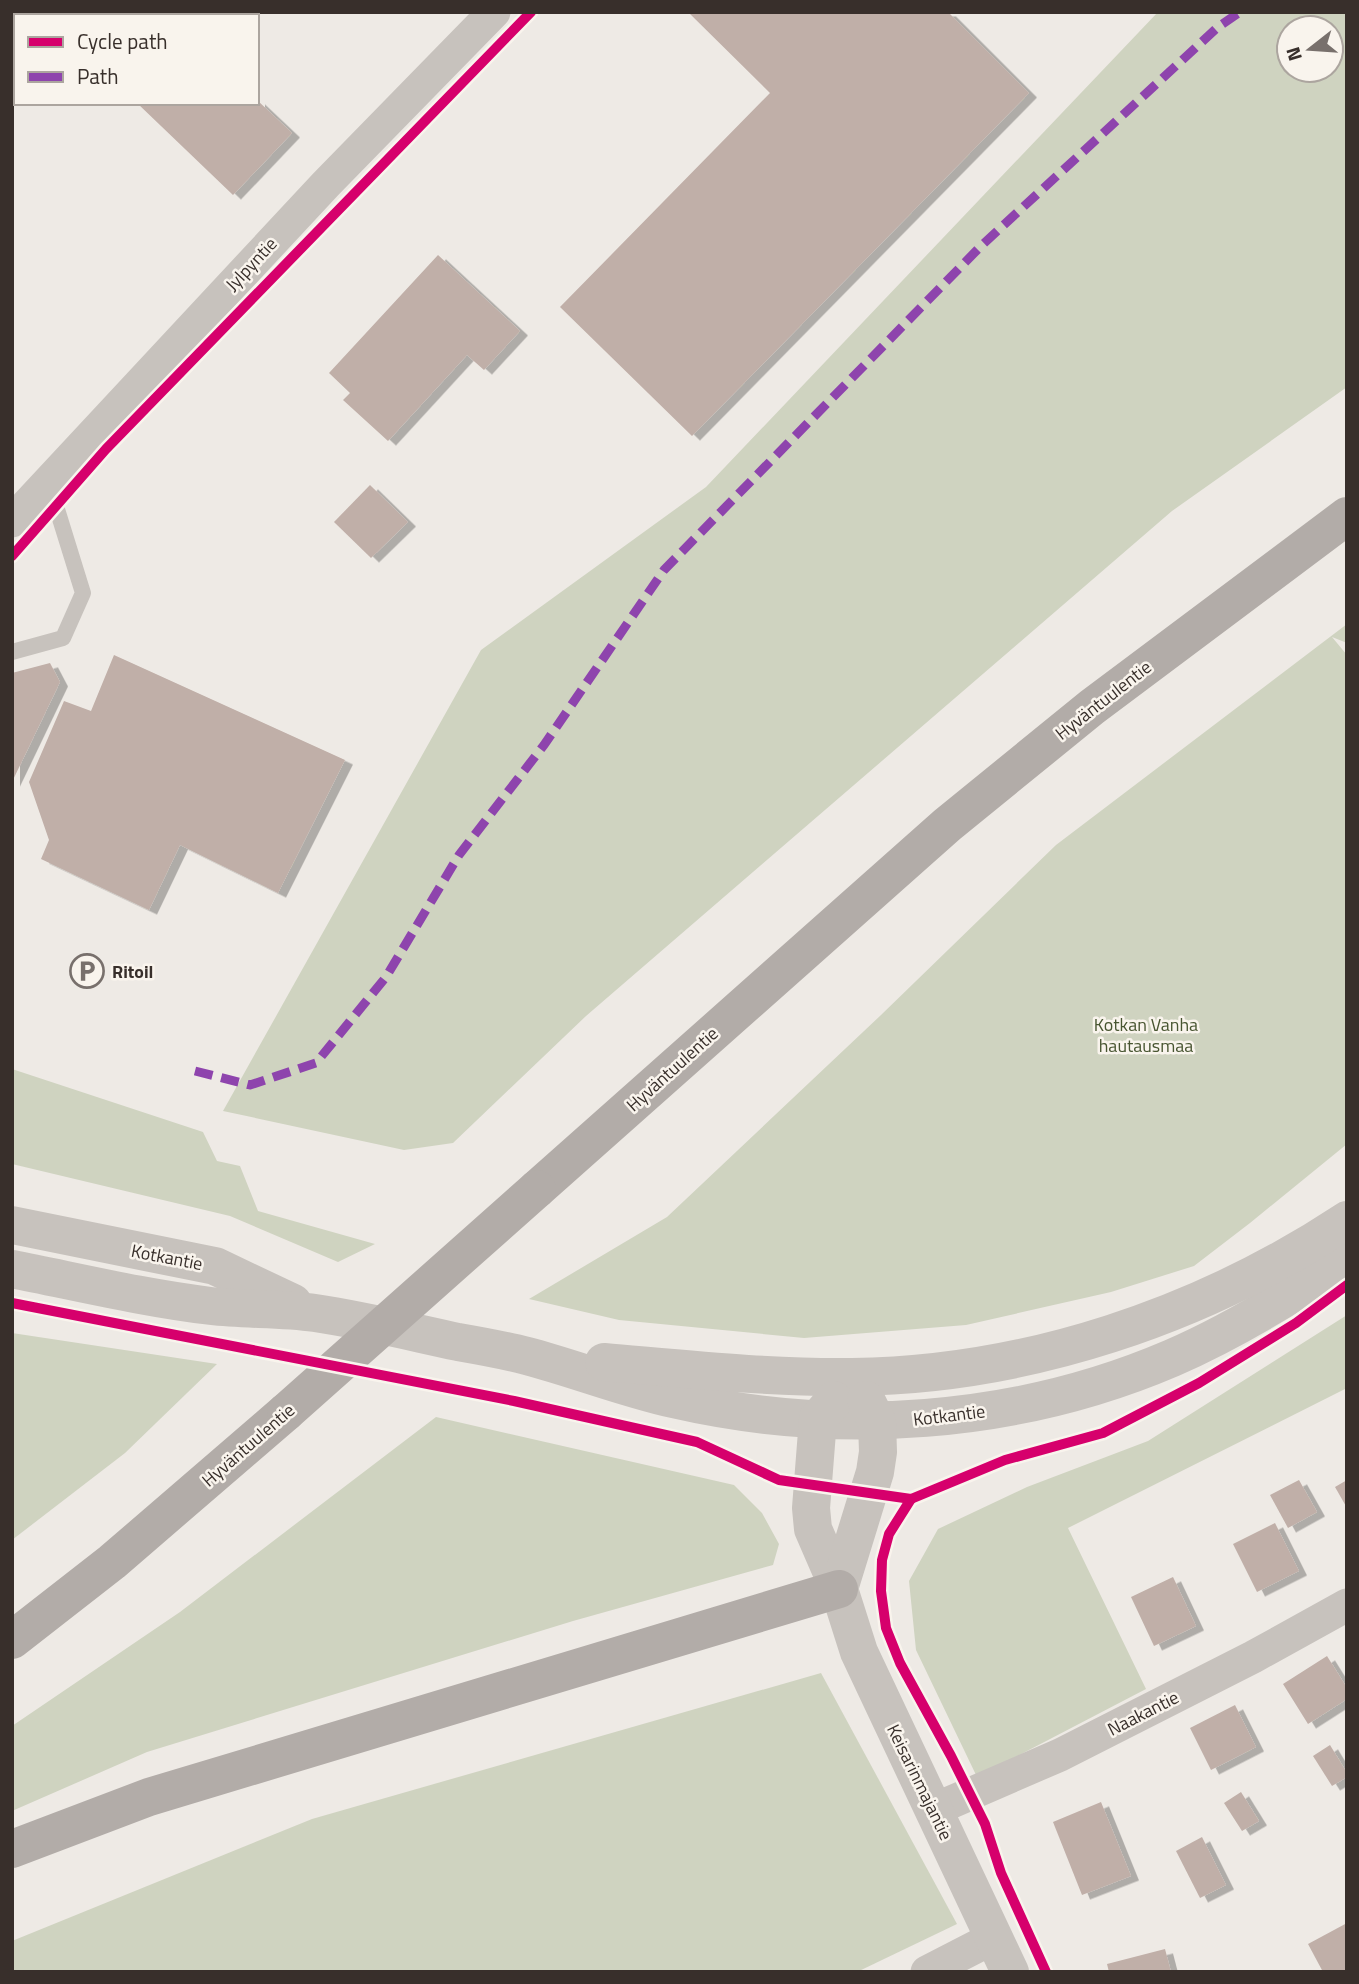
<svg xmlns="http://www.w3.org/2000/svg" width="1359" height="1984" viewBox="0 0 1359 1984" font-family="'Titillium Web',sans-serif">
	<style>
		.green { fill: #cfd3c0; fill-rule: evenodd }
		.building { fill: #c0afa8; filter: url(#shadow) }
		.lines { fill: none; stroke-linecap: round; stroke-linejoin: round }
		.service { stroke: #c7c2bd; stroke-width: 16 }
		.minor { stroke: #c7c2bd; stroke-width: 33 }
		.tertiary { stroke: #c7c2bd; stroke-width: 38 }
		.trunk { stroke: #b2aca8; stroke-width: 38 }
		.trunk-bridge { stroke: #b2aca8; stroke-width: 38 }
		.quiet { stroke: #8e44ad; stroke-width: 9; stroke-dasharray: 18 9; stroke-linecap: butt }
		.cycleway-casing { stroke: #f9f4ed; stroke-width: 15 }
		.cycleway { stroke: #d6006c; stroke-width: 10 }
		.labels { text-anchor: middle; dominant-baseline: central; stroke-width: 5; stroke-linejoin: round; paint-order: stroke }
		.street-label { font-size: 18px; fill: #382f2b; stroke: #f9f4ed }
		.poi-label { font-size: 18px; font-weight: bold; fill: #382f2b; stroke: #f9f4ed; text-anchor: start }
		.park-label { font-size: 18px; fill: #485531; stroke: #f9f4ed }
	</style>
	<defs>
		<filter id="shadow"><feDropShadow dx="8" dy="4.5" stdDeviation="0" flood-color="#0004"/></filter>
	</defs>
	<rect width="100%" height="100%" fill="#eeeae5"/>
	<g class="green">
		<path d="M1158,12H1347V387L1172,511L586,1016L453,1143L404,1150L223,1111L481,650L706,487ZM1331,28V70H1289V28Z"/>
		<path d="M1347,624V643L1332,637L1347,655V1144L1250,1223L1194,1266L1111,1292L966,1325L804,1338L619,1320L529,1299L667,1217L881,1015L1056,845Z"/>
		<path d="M12,1069L203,1132L217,1161L240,1166L258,1211L375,1244L338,1262L230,1216L12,1164Z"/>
		<path d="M1347,1315V1388L1068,1528L1146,1689L977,1777L916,1650L909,1581L938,1529L1027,1487L1148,1441Z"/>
		<path d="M12,1333L217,1364L125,1453L12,1540Z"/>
		<path d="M436,1417L734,1485L762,1513L779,1544L773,1565L573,1621L147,1752L12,1811V1726L180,1612Z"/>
		<path d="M821,1673L957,1924L857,1972H12V1941L312,1819Z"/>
	</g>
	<g class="building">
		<path d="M113,12H166L169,16H109Z"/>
		<path d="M688,12H948L1029,93L692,436L560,307L770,93Z"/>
		<path d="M257,100L292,133L233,195L137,103H257Z"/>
		<path d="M438,255L520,331L484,370L467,355L388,441L343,400L350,393L329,373Z"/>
		<path d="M370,485L408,522L371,558L334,522Z"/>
		<path d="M114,655L345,760L278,893L180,845L149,910L41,859L49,840L29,782L64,701L91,711Z"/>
		<path d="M50,663L60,682L12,782V673Z"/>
		<path d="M1299,1480L1317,1512L1288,1528L1270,1495Z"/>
		<path d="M1347,1480V1508L1335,1487Z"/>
		<path d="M1275,1523L1299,1571L1257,1592L1233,1544Z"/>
		<path d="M1173,1577L1196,1626L1154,1646L1131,1597Z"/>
		<path d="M1327,1656L1347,1688V1699L1308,1724L1283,1684Z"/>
		<path d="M1235,1705L1256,1747L1211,1770L1190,1728Z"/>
		<path d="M1330,1745L1347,1773V1777L1332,1786L1313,1756Z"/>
		<path d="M1241,1792L1259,1821L1242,1831L1224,1803Z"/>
		<path d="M1101,1802L1131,1876L1082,1895L1053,1822Z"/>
		<path d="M1202,1837L1226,1885L1200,1898L1176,1851Z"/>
		<path d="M1347,1923V1972H1323L1308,1944Z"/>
		<path d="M1165,1949L1171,1972H1109L1107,1964Z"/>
	</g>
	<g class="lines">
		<path class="service" d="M12,652L63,638L83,593L56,506L40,490"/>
		<g class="minor">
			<path d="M12,521L326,184L494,12"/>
			<path d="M933,1810L1060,1755L1253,1657L1347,1605"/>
			<path d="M927,1972L995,1937"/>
		</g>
		<g class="tertiary">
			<path d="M12,1225L215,1266L293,1303"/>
			<path d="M12,1269C78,1282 144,1298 211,1306C245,1310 281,1308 315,1313C363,1320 411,1332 458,1342C481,1346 504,1350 527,1356C576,1369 624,1388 673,1399C838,1437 1016,1425 1172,1358C1234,1331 1291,1296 1347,1258"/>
			<path d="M604,1362C686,1369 769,1378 852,1377C1027,1375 1202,1316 1347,1220"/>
			<path d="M834,1400L818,1419L811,1508L813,1529L839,1589L859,1652L1010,1972"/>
			<path d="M839,1589L875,1472L878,1452L877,1422L866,1400"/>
		</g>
		<g class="trunk">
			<path d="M537,1189L947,825L1092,707L1347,516"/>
			<path d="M12,1640L112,1562L286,1412"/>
			<path d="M12,1849L149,1797L839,1589"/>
		</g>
		<path class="trunk-bridge" d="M286,1412L537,1189"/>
		<path class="quiet" d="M195,1071L250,1085L316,1063L386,977L459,855L544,745L664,570L981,246L1218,27L1240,12"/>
		<g class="cycleway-casing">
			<g id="cycleway">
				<path d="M12,556L106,449L531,12"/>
				<path d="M12,1303L514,1401L697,1442L779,1480L911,1499L1005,1460L1103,1433L1199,1383L1296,1323L1347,1285"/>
				<path d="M911,1499L889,1534L882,1560L881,1591L886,1628L900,1663L951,1756L985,1824L1001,1873L1046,1972"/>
			</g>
		</g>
		<use href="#cycleway" class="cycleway"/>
	</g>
	<defs>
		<g id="parking-ring" transform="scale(1.75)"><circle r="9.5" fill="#f9f4ed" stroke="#78706c" stroke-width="1.5"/><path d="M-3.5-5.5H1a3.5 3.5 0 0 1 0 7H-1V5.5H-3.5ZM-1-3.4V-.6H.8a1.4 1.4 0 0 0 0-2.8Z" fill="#78706c"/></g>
	</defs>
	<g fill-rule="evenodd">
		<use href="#parking-ring" x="87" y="971"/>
	</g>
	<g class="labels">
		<g class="street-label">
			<text transform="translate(251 264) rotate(-47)">Jylpyntie</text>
			<text transform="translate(1103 700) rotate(-38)">Hyväntuulentie</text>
			<text transform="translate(672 1069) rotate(-42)">Hyväntuulentie</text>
			<text transform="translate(167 1257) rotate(11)">Kotkantie</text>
			<text transform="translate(949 1415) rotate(-7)">Kotkantie</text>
			<text transform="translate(248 1445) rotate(-41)">Hyväntuulentie</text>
			<text transform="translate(1143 1713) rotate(-27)">Naakantie</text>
			<text transform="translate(920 1782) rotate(64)">Keisarinmajantie</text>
		</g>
		<g class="poi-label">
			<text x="112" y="971">Ritoil</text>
		</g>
		<g class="park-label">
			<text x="1146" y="1024">Kotkan Vanha<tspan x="1146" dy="21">hautausmaa</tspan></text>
		</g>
	</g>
	<rect width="1359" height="1984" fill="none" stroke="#382f2b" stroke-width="28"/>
	<rect x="14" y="14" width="245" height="91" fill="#f9f4ed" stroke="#aca59f" stroke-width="2"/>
	<rect x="28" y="37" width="35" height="10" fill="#d6006c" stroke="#aca59f" stroke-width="2"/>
	<text x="77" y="49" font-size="21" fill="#382f2b">Cycle path</text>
	<rect x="28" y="72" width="35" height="10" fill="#8e44ad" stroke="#aca59f" stroke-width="2"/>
	<text x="77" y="84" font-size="21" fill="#382f2b">Path</text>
	<g transform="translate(1310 49) rotate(253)"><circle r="33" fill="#f9f4ed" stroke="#aca59f" stroke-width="2"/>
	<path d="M0-5L12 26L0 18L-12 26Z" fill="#78706c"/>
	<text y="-10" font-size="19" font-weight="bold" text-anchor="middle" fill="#382f2b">N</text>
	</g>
</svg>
